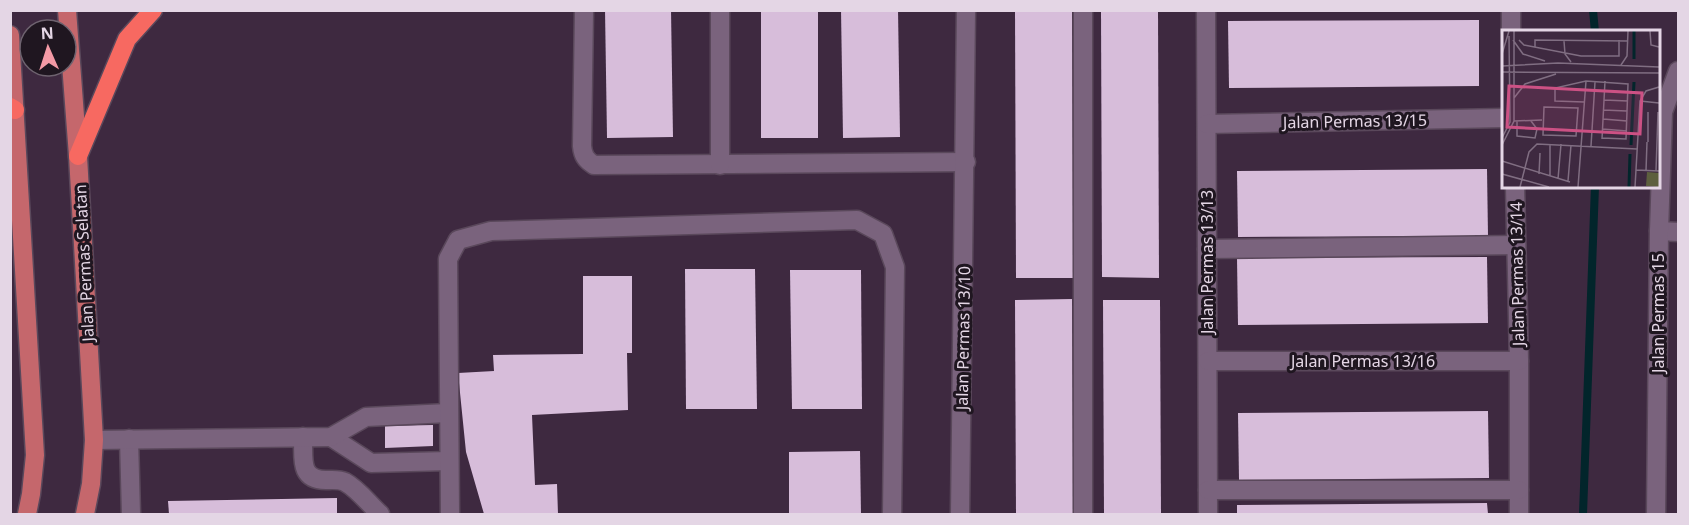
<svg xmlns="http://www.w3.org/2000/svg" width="1689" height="525" viewBox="0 0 1689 525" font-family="'Noto Sans',sans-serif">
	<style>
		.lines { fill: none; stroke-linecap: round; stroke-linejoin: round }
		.stream { stroke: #02252b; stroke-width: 8 }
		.building { fill: #d7bdda }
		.minor-casing { stroke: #5a485b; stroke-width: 21 }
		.major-casing { stroke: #5a485b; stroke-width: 21 }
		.highway-casing { stroke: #5a485b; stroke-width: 21 }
		.minor { stroke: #7a637d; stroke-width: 18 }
		.major { stroke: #c5676c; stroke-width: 18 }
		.highway { stroke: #f76961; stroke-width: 18 }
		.labels { text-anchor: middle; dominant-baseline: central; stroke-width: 6; stroke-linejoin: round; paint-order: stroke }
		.street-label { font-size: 16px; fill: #e4d6e5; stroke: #1f1620 }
		.inset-river { fill: none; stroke: #02252b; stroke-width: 3 }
		.inset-road { fill: none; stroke: #806e82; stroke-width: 1.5 }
		.view { fill: #cc5184; fill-opacity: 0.15; stroke: #cc5184; stroke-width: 3 }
		.inset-edge { fill: none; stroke: #e4d6e5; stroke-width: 3 }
	</style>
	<rect width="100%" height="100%" fill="#3e2940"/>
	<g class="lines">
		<g class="stream">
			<path d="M1593,10L1595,32"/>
			<path d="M1583,514L1595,186"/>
		</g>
	</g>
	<g class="building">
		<path d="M605,10H671L673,137L607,138Z"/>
		<rect x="761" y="10" width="57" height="128"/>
		<path d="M841,10H898L900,137L843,138Z"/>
		<path d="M1015,10H1072L1073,278H1016Z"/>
		<path d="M1101,10H1158L1159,278L1102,277Z"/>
		<path d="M1479,20V86L1229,88L1228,21Z"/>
		<path d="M1487,169L1488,236L1238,237L1237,171Z"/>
		<path d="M1487,257L1488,323L1238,325L1237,258Z"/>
		<path d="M685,269H755L757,409H686Z"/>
		<path d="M790,270H861L862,409H792Z"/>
		<path d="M583,276H632V353H627L628,410L532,415L535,485L557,484L558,514H484L466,452L458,373L494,371L493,355L583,354Z"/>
		<path d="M1072,299L1073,514H1016L1015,300Z"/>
		<path d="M1103,300H1160L1161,514H1104Z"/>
		<path d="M1488,411L1489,478L1239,480L1238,413Z"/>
		<path d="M433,425V446L385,448V426Z"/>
		<path d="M860,451L861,514H789V452Z"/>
		<path d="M337,498V514H169L168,501Z"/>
		<path d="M1487,503L1488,514H1237V505Z"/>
	</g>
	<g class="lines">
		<g class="minor-casing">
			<g id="minor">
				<path d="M584,10L582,146C583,156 586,160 594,165L966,162"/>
				<path d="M1206,10L1208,514"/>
				<path d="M1511,10V32"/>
				<path d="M1207,124L1503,118"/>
				<path d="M720,165V10"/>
				<path d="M1515,186L1519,361V514"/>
				<path d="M1659,231L1678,232"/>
				<path d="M1207,249L1516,245"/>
				<path d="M1208,361H1519"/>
				<path d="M303,437C304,457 298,480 326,480C332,480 339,479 345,482C358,489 369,504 380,514"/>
				<path d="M331,437L371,463L449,461"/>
				<path d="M129,439L131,514"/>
				<path d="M94,440L331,437L366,417L448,413"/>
				<path d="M1208,490H1519"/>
				<path d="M450,514L448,259L458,240L491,231L857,220L883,234L895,267L892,514"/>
				<path d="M960,514L966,10"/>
				<path d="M1083,514V10"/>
				<path d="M1656,514L1659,231L1663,112L1678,71"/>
			</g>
		</g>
		<g class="major-casing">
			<g id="major">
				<path d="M67,10L78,156L94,440L91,484L85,514"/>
				<path d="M10,35L35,455L31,494L27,514"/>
			</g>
		</g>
		<g class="highway-casing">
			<g id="highway">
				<path d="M10,107L15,110"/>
				<path d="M78,156L127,39L153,10"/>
			</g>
		</g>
		<use href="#minor" class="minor"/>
		<use href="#major" class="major"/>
		<use href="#highway" class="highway"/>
	</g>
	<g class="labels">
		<g class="street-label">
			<text transform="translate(1355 121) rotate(-1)">Jalan Permas 13/15</text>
			<text transform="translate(1207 262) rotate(-90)">Jalan Permas 13/13</text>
			<text transform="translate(84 263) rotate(-93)">Jalan Permas Selatan</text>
			<text transform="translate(1517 274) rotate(-91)">Jalan Permas 13/14</text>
			<text transform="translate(1658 313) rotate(-90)">Jalan Permas 15</text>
			<text transform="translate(963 338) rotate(-89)">Jalan Permas 13/10</text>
			<text x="1363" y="361">Jalan Permas 13/16</text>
		</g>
	</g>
	<g transform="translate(1502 30)">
		<rect width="158" height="158" fill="#3e2940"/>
		<path d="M145,142L157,143V157L144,156Z" fill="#5d5f3e"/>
		<path class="inset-river" d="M132,29V1M129,115L132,52M127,157L128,124"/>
		<path class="inset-road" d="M148,1L149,15L157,17M11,10L21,24L43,31M17,10L22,15L79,26H117V10M62,11L63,24L69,32M33,17V10L126,11M0,24L7,1M119,35L125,26L126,1M0,36L56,33L157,37M0,42L157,43M102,61L126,62M12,68L23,54L54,44M102,70L126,71M138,71L157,73M82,72L53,71V58L84,51L126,54L124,109L100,108M42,77L76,78L74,106L41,105ZM101,80L125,81M101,89L125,91M12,91L40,90M15,91V106L33,108L35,99L29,91M100,99L125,101M0,108L8,92L7,6M100,109L103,51M146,112V82M0,115L12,91V1M89,116L93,52M0,131L68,152M134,140L157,141M144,141L145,112M154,141L156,82M0,144L47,157M37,144L38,123M48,146V114M56,149L59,114M66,151L69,115M18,157L27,122L35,114L135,119M76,157L84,51M133,157L138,71L144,61L157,57"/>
		<path class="view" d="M7,56L140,63L138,104L5,97Z"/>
		<rect width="158" height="158" class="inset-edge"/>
	</g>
	<rect width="1689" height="525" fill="none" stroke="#e4d6e5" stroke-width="24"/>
	<g transform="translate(48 48) rotate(357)"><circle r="28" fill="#1f1620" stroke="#6e636f" stroke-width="1.5"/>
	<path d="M0-4.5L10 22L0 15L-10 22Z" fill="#f49aa6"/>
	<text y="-9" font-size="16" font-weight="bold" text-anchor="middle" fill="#e4d6e5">N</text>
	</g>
</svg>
